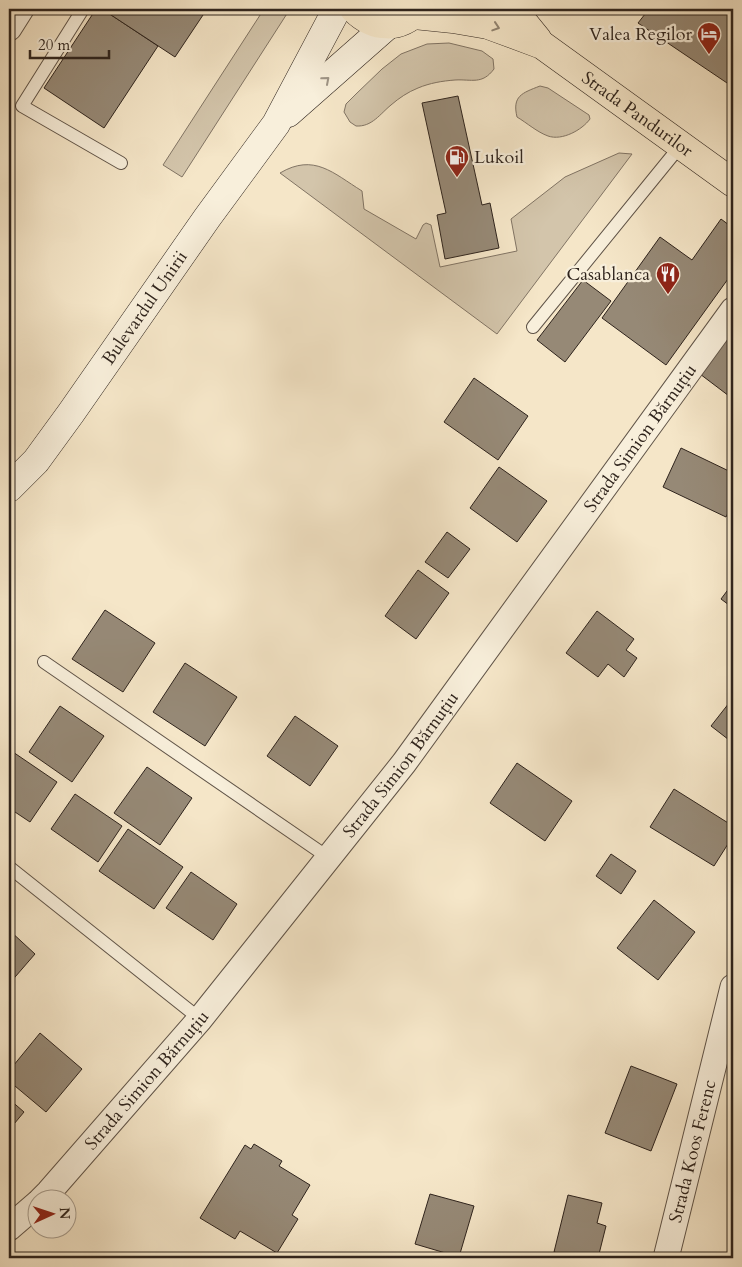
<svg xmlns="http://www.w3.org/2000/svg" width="742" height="1267" viewBox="0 0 742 1267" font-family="Cardo,serif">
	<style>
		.green { fill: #d3c5ab; stroke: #817464 }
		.building { fill: #968976; stroke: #2f241d }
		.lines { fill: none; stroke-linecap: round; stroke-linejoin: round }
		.lane-casing { stroke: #605448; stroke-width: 14 }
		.street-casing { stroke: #605448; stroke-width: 27 }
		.secondary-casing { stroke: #2f241d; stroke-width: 29 }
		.highway-casing { stroke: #2f241d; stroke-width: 29 }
		.lane { stroke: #f8efdb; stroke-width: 12 }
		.street { stroke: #f8efdb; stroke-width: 25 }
		.secondary { stroke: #f8efdb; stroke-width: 28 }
		.highway { stroke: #f5e6c8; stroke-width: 28 }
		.oneway { stroke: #928572 }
		.oneway2 { stroke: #9e9486 }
		.labels { text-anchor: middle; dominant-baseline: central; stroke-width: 4.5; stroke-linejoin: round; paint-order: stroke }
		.poi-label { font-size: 18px; fill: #2f241d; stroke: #f8efdb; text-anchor: end }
		.street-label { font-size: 18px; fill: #2f241d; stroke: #f8efdb }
	</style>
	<rect width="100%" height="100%" fill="#f5e6c8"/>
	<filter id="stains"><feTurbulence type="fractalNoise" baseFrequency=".004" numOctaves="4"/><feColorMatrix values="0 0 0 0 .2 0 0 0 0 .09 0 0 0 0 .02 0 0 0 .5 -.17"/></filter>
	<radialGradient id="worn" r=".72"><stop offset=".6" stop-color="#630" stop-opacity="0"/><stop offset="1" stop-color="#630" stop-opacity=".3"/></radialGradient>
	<g class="green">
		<path d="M264,9H290L182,177L163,165Z"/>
		<path d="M449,43L482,51L493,59L494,69C482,85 472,79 455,80C442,81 430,83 418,88C408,92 399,98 391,105C380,114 372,127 356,126L350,122L344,112L346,104L356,94L382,69L401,54L427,44Z"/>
		<path d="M540,86L548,88L589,115L590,119C582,130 562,141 548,136C537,132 527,123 517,117C512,96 522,93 540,86Z"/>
		<path d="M619,153L632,154L497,334L280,173C314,153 333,173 362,191L364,209L416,239L423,225L426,223L431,225L440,267L517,251L511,219L565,177Z"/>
	</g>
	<g class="building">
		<path d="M96,9H102L158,46L104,128L44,88Z"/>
		<path d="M102,9H207L175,57Z"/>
		<path d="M649,9H733V87L638,23Z"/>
		<path d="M458,96L482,205L490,203L499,248L445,259L437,215L446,213L422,103Z"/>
		<path d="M721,219L733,228V272L666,365L602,318L660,237L692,260Z"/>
		<path d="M583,280L611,301L565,362L537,340Z"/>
		<path d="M727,339L733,344V399L700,374Z"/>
		<path d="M474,378L528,416L498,460L444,422Z"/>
		<path d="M681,448L733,473V503L726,517L663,487Z"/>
		<path d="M499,467L547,501L517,542L470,508Z"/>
		<path d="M447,532L470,549L448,578L425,562Z"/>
		<path d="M418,570L449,593L416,639L385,616Z"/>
		<path d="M733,583V608L721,599Z"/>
		<path d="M105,610L155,643L123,692L72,659Z"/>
		<path d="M597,611L634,639L626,650L637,658L624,677L608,664L598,677L566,653Z"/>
		<path d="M185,663L237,697L205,746L153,712Z"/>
		<path d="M733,698V743L711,726Z"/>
		<path d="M60,706L104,736L72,782L29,752Z"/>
		<path d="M295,716L338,746L310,786L267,756Z"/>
		<path d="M10,750L57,782L30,822L9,808V752Z"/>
		<path d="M517,763L572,801L545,841L490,803Z"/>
		<path d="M147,767L192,798L160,845L114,813Z"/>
		<path d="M674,789L733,826V836L714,866L650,827Z"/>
		<path d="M75,794L122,826L98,862L51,829Z"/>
		<path d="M128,829L183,867L154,909L99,871Z"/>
		<path d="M611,854L636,871L621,894L596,876Z"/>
		<path d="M191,872L237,904L213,940L166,908Z"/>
		<path d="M654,900L695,932L658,980L617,948Z"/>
		<path d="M9,930L35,954L9,984Z"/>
		<path d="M40,1033L82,1069L46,1112L9,1081V1071Z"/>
		<path d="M631,1066L677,1084L651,1151L605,1133Z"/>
		<path d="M9,1099L24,1112L9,1130Z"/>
		<path d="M254,1144L282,1161L279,1166L310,1185L292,1215L298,1219L277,1253L240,1231L235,1239L200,1218L245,1145L251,1149Z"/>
		<path d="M430,1194L474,1206L459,1257L415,1244Z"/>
		<path d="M568,1195L602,1203L597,1223L606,1226L598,1258H581L554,1252Z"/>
	</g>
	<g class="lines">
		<g class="lane-casing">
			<g id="lane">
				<path d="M83,9L22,106L121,163"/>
				<path d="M533,327L681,145"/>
				<path d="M44,662L329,858"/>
				<path d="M9,867L200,1019"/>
			</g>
		</g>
		<g class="street-casing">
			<g id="street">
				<path d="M9,28L21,9"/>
				<path id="s1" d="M41,1200L49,1192L200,1019L404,763L733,310"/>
				<path d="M9,1228L38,1203"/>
				<path id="s2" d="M666,1258L733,987"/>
			</g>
		</g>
		<g class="secondary-casing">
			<g id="secondary">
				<path d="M288,113L389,24"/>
				<path id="s3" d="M9,488L36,461L71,413L207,218L276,124L337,9"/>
			</g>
		</g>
		<g class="highway-casing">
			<g id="highway">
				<path d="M354,9C374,29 400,30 419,9"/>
				<path d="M508,9L525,24L538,40"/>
				<path id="s4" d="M414,15L453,19L488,25L542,45L733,183"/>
			</g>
		</g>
		<use href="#lane" class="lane"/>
		<use href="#street" class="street"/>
		<use href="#secondary" class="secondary"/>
		<use href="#highway" class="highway"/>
	</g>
	<defs><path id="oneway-chevron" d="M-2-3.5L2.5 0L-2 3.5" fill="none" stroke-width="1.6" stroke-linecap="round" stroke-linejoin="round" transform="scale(1.25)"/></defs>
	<use class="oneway" href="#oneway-chevron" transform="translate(496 27) rotate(18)"/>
	<use class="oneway2" href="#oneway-chevron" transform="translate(326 80) rotate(-41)"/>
	<defs>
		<g id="hotel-pin" transform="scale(1.25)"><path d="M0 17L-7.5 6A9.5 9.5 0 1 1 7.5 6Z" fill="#8f2418" stroke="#f8efdb"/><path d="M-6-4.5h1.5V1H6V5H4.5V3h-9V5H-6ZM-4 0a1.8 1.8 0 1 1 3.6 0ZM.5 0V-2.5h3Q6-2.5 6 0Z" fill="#fff"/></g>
		<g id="fuel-pin" transform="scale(1.25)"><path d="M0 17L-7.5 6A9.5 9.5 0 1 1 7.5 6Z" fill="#8f2418" stroke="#f8efdb"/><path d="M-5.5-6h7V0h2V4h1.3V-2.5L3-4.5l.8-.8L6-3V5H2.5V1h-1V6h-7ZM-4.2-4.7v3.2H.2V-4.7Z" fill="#fff"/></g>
		<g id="restaurant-pin" transform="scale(1.25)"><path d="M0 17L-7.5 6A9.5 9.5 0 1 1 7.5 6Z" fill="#8f2418" stroke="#f8efdb"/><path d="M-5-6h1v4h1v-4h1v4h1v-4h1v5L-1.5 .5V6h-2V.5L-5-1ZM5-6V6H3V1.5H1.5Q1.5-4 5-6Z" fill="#fff"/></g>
	</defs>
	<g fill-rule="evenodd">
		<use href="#hotel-pin" x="709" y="34"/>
		<use href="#fuel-pin" x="457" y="157"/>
		<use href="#restaurant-pin" x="668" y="274"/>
	</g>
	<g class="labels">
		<g class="poi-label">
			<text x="692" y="34">Valea Regilor</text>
			<text x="474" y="157" text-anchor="start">Lukoil</text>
			<text x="650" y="274">Casablanca</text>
		</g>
		<g class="street-label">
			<text stroke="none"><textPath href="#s4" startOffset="250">Strada Pandurilor</textPath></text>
			<text stroke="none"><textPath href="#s3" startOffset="226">Bulevardul Unirii</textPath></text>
			<text stroke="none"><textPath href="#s1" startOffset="970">Strada Simion Bărnuțiu</textPath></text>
			<text stroke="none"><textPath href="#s1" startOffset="565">Strada Simion Bărnuțiu</textPath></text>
			<text stroke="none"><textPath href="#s1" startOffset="160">Strada Simion Bărnuțiu</textPath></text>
			<text stroke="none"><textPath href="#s2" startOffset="110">Strada Koos Ferenc</textPath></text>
		</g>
	</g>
	<rect width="742" height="1267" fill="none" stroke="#f5e6c8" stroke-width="30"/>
	<rect x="10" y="10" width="722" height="1247" fill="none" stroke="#2f241d" stroke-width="2.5"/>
	<rect x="15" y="15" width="712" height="1237" fill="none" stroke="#2f241d"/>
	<g transform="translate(52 1214) rotate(87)"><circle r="24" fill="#f8efdb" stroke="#a89e8f"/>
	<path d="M0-4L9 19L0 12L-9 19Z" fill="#8f2418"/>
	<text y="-8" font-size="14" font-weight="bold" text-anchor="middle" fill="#2f241d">N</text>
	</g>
	<path d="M30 50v8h79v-8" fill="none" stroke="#2f241d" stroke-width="2.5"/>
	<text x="38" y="50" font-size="15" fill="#2f241d" stroke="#f8efdb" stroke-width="4" paint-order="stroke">20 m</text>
	<rect width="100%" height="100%" filter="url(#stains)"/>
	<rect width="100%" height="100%" fill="url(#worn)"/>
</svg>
